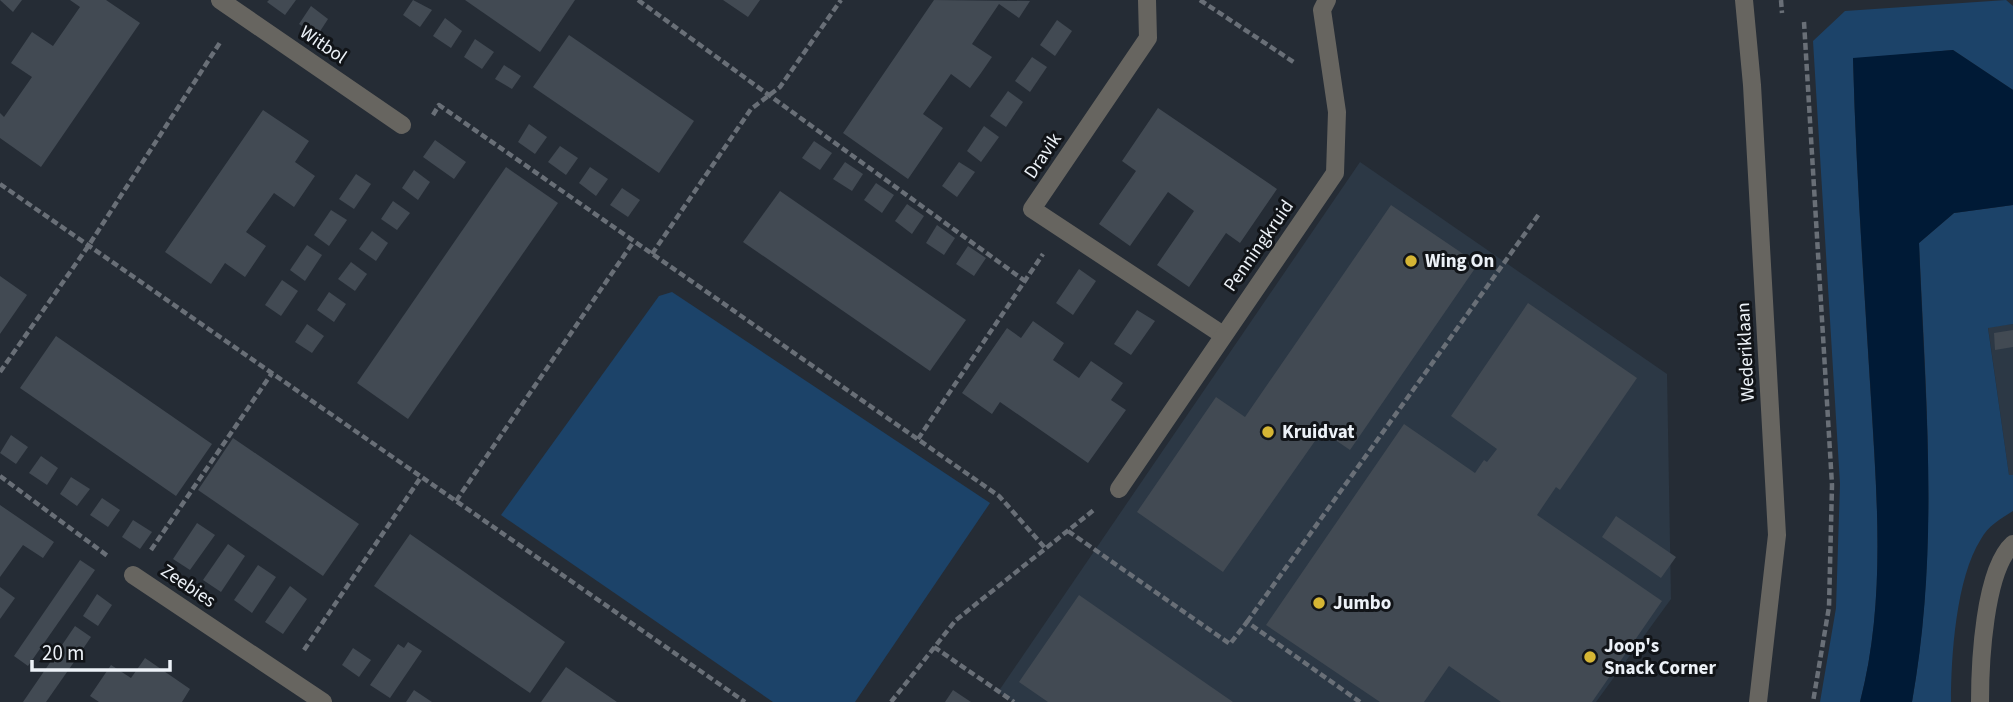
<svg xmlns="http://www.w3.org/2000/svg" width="2013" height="702" viewBox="0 0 2013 702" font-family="'Source Sans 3',sans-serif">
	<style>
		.built { fill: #2c3845 }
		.green { fill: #1c4369 }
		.water { fill: #001a36 }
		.building { fill: #424a53 }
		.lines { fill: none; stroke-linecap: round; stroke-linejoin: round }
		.path { stroke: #696f77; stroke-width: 4.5; stroke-dasharray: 7 3.5; stroke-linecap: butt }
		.minor { stroke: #676560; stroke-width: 18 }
		.poi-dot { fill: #d5b534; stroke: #111418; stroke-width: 2.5 }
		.labels { text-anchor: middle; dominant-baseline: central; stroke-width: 6; stroke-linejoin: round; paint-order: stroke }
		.street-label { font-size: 19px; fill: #ecf1f7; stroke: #111418 }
		.poi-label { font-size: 19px; font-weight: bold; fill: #ecf1f7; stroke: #111418; text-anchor: start }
	</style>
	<rect width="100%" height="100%" fill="#252c35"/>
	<g class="built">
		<path d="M1360,162L1667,374L1671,599L1596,702H1013L998,692Z"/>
		<path d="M2013,324V475H2009L1988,327Z"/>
	</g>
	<g class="green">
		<path d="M2006,0L2013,6V90L1953,50L1853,59C1856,172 1864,286 1871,400C1877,500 1886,603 1860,702H1820L1836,608L1840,484L1813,41L1845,11Z"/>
		<path d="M2013,205V324L1988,328L2009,475H2013V511C2000,519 1988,526 1981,539C1956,578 1951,656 1951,702H1912C1939,548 1926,398 1919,243L1954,213Z"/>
		<path d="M672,292L990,503L855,702H773L501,515L659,296Z"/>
	</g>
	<path class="water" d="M1953,50L2013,90V205L1954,213L1919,243C1925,401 1940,545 1912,702H1860C1886,602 1877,498 1871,397C1864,284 1856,171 1853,58Z"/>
	<g class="building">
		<path d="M0,0H22L13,12Z"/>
		<path d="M70,0H106L140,23L41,167L0,138V113L4,117L32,77L11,63L32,32L53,46L80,7Z"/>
		<path d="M269,0H296L285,15L267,2Z"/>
		<path d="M413,0L432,10L420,27L403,15Z"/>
		<path d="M465,0H575L540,52Z"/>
		<path d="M723,0H760L748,17Z"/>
		<path d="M934,0L1030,1L1019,18L999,4L972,44L992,57L981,73L970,88L951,74L923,114L943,128L908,179L843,133Z"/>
		<path d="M311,6L328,19L317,36L299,24Z"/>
		<path d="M445,18L462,31L451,48L433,36Z"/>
		<path d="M1057,20L1072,31L1055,56L1040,45Z"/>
		<path d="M569,35L694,121L659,173L533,87Z"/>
		<path d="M475,39L494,52L482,69L464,57Z"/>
		<path d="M1032,57L1047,67L1030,92L1015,81Z"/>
		<path d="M504,65L521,76L512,89L495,79Z"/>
		<path d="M1008,91L1023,102L1006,127L990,116Z"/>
		<path d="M1158,108L1277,189L1240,243L1226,233L1189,287L1157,265L1194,211L1168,192L1130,246L1099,224L1136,171L1122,161Z"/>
		<path d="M263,110L309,141L295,162L315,176L294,207L274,193L246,232L266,246L245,277L225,263L211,284L165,252Z"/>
		<path d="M529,124L547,137L535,154L518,142Z"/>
		<path d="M984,126L999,137L981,162L967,151Z"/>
		<path d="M435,140L466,162L454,179L423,157Z"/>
		<path d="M814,141L832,153L820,170L802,158Z"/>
		<path d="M560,146L578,158L566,175L548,162Z"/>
		<path d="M845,162L863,174L852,191L833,179Z"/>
		<path d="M959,162L975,172L957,197L942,186Z"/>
		<path d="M506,167L558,203L408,419L357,383Z"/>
		<path d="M590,167L608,179L596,196L579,183Z"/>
		<path d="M414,170L430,182L418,200L402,188Z"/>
		<path d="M356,174L371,184L354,209L339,199Z"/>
		<path d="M876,183L894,195L882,213L864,200Z"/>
		<path d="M622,188L640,200L628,217L610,205Z"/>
		<path d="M780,191L966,320L930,371L743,242Z"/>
		<path d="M393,201L410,213L397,230L381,219Z"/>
		<path d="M907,204L924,216L912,234L895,221Z"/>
		<path d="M1391,205L1478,264L1350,450L1322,431L1223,572L1137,512L1216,397L1245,417Z"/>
		<path d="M331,210L347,220L329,246L314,235Z"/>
		<path d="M937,225L955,238L944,255L926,243Z"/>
		<path d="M372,231L388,243L376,261L359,249Z"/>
		<path d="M307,245L322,255L305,281L290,270Z"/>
		<path d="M968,246L986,258L974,276L956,264Z"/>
		<path d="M351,262L367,274L355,291L338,279Z"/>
		<path d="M1079,269L1096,281L1073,315L1056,303Z"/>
		<path d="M0,276L27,295L0,334Z"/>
		<path d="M282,280L298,291L281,316L265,305Z"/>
		<path d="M329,292L346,304L334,322L317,310Z"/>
		<path d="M1528,303L1637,378L1560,490L1556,487L1537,515L1662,601L1592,702H1501L1449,666L1424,702H1380L1266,625L1404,424L1475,473L1484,460L1487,462L1497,449L1451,416Z"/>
		<path d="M1137,310L1155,321L1131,355L1114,344Z"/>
		<path d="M1033,321L1064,343L1053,360L1079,378L1091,361L1123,383L1111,400L1126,410L1088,463L1000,402L992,414L962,393L1007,328L1021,338Z"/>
		<path d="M307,324L324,336L312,353L295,342Z"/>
		<path d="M2013,330V347L1995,350L1994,333Z"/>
		<path d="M56,336L212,444L176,496L20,388Z"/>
		<path d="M11,435L28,447L16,464L0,453Z"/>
		<path d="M233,438L359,524L323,576L198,490Z"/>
		<path d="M41,456L58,468L47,485L29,473Z"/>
		<path d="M71,477L90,489L77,506L60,494Z"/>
		<path d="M102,498L120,510L108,527L90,515Z"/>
		<path d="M0,505L54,542L43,558L23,545L0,577Z"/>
		<path d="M1616,516L1676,557L1661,578L1602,537Z"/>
		<path d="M133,520L152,532L140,549L122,537Z"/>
		<path d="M197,523L215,535L190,570L173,559Z"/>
		<path d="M410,534L565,642L530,693L374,586Z"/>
		<path d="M228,544L245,556L221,592L203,580Z"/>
		<path d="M80,560L95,570L28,666L14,656Z"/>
		<path d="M258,565L276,577L252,613L234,600Z"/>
		<path d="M290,586L307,599L283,634L265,622Z"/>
		<path d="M0,587L15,598L0,619Z"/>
		<path d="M97,594L112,605L98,626L83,616Z"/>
		<path d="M1079,595L1194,675L1233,702H1048L1019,682Z"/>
		<path d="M75,626L91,637L74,662L46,702H23Z"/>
		<path d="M408,642L422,651L390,698L370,685L398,644L404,648Z"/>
		<path d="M353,648L371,660L359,677L342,665Z"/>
		<path d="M145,658L190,689L182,702H99L90,696L111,665L131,678Z"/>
		<path d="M566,667L598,689L617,702H541Z"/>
		<path d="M414,690L432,702H406Z"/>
		<path d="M953,690L971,702H945Z"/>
	</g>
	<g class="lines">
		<g class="path">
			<path d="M638,0L1025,281"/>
			<path d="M1200,0L1295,63"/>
			<path d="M1781,0L1782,13"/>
			<path d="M1804,22L1832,485L1829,607L1813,702"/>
			<path d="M433,115L439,105L999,496L1046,549"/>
			<path d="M0,184L745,702"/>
			<path d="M652,254L751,109L780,87L841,0"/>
			<path d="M0,372L89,245L221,41"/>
			<path d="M918,439L1043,254"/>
			<path d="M0,476L109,557"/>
			<path d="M456,501L634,241"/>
			<path d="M1068,531L1230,644L1247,622L1360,702"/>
			<path d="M151,550L272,373"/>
			<path d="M1247,622L1539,214"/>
			<path d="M934,647L1014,702"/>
			<path d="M304,650L421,477"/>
			<path d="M891,702L956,620L1095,509"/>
		</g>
		<g class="minor">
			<path d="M220,0L402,125"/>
			<path d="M1147,0L1148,38L1032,209L1223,335"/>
			<path d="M1744,0L1752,85L1777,535L1758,702"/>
			<path d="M1119,489L1335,173L1337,112L1322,10L1327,0"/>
			<path d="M133,575L323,702"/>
			<path d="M1980,702C1980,664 1984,570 2013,544"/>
		</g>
	</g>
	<g class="poi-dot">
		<circle cx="1411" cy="261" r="7"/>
		<circle cx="1268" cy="432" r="7"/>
		<circle cx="1319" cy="603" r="7"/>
		<circle cx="1590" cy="657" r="7"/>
	</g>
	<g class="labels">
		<g class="street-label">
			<text transform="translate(323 45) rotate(34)">Witbol</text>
			<text transform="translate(1043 156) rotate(-56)">Dravik</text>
			<text transform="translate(1259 246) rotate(-55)">Penningkruid</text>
			<text transform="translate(1746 352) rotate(-93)">Wederiklaan</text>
			<text transform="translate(188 586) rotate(34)">Zeebies</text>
		</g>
		<g class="poi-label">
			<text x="1425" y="261">Wing On</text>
			<text x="1282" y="432">Kruidvat</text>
			<text x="1333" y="603">Jumbo</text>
			<text x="1604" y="646">Joop's<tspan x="1604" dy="22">Snack Corner</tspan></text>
		</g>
	</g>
	<path d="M32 660v10h138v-10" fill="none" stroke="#ecf1f7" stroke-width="3.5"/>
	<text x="42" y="660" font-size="21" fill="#ecf1f7" stroke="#111418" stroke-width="5" paint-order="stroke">20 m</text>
</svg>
